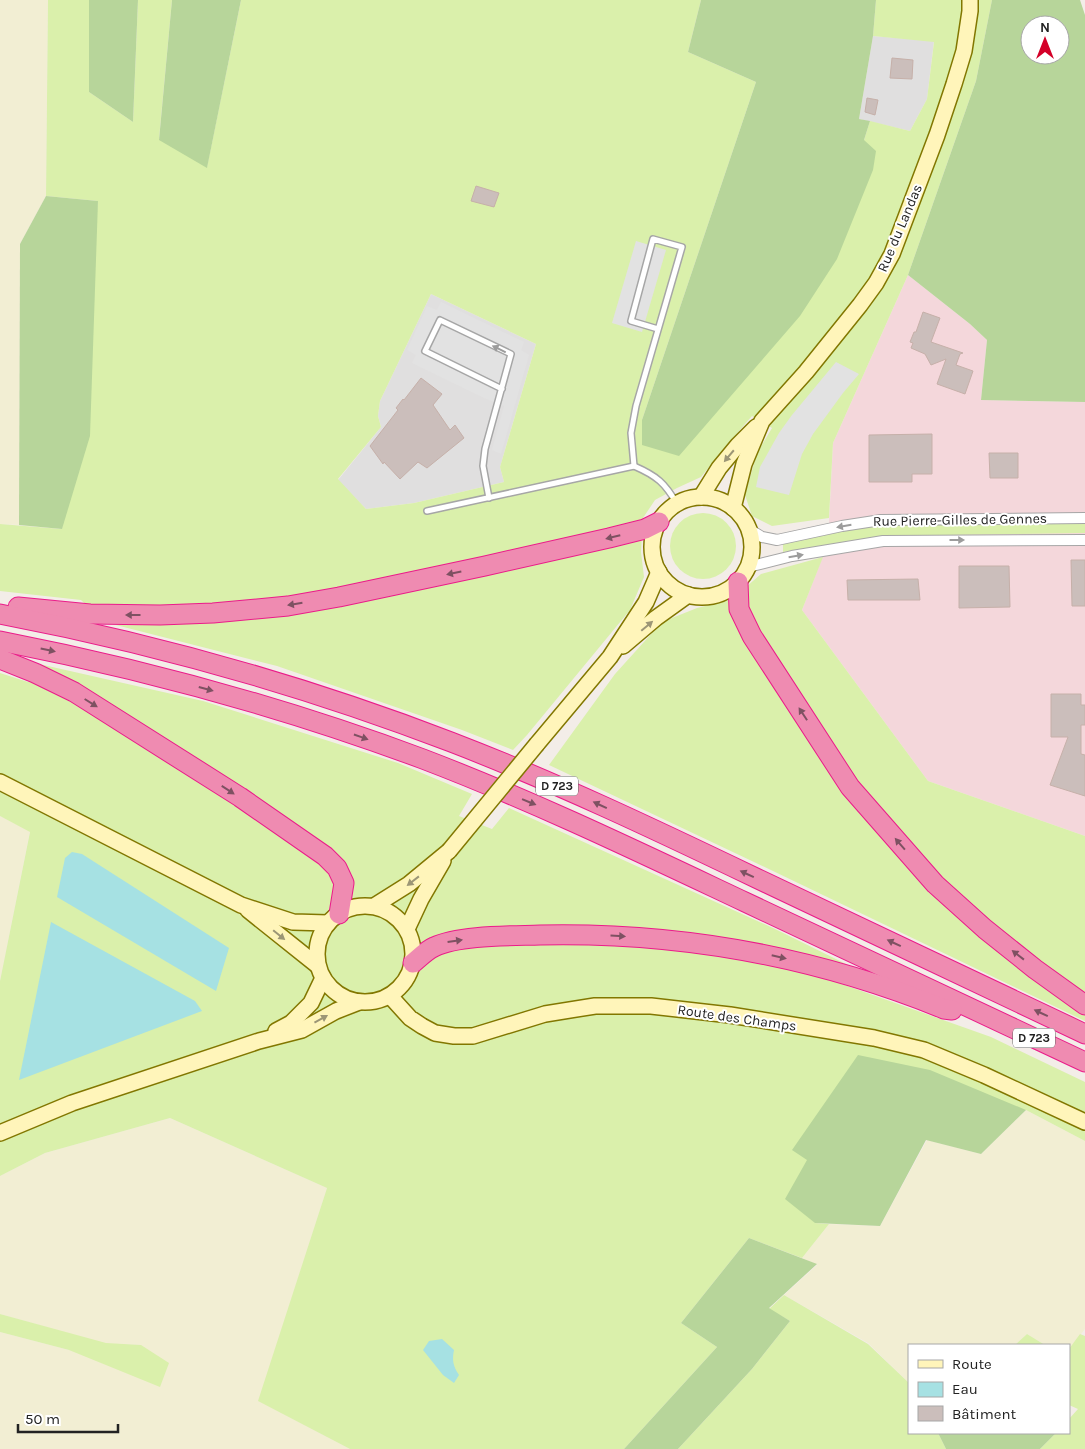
<svg xmlns="http://www.w3.org/2000/svg" width="1085" height="1449" viewBox="0 0 1085 1449" font-family="Karla,sans-serif">
	<style>
		.residential { fill: #e0dfdf }
		.commercial { fill: #f4d7db }
		.farmland { fill: #f2eed3 }
		.grass { fill: #daf0ab; fill-rule: evenodd }
		.forest { fill: #b7d59a; fill-rule: evenodd }
		.parking { fill: #e2e2e2 }
		.water { fill: #a6e1e3 }
		.building { fill: #cbbebb; stroke: #c6b0a9 }
		.lines { fill: none; stroke-linecap: round; stroke-linejoin: round }
		.lane-casing { stroke: #a6a6a6; stroke-width: 8 }
		.street-casing { stroke: #a6a6a6; stroke-width: 12 }
		.secondary-casing { stroke: #827700; stroke-width: 18 }
		.highway-casing { stroke: #ea1c8a; stroke-width: 21 }
		.lane { stroke: #fff; stroke-width: 5 }
		.street { stroke: #fff; stroke-width: 10 }
		.secondary { stroke: #fff5ba; stroke-width: 15 }
		.highway { stroke: #ef8bb1; stroke-width: 19 }
		.secondary-bridge-casing { stroke: #827700; stroke-width: 18; stroke-linecap: butt }
		.secondary-bridge { stroke: #fff5ba; stroke-width: 15 }
		.oneway { fill: #9c9c9c }
		.oneway2 { fill: #9c9676 }
		.oneway3 { fill: #7e5162 }
		.labels { text-anchor: middle; dominant-baseline: central; stroke-width: 4; stroke-linejoin: round; paint-order: stroke }
		.shield { fill: #fff; stroke: #646464; stroke-width: 1 }
		.shield-label { font-size: 12px; font-weight: bold; fill: #222 }
		.street-label { font-size: 14px; fill: #222; stroke: #fff }
	</style>
	<rect width="100%" height="100%" fill="#f3ede8"/>
	<g class="residential">
		<path d="M873,36L934,41L927,99L910,131L859,119Z"/>
		<path d="M431,294L536,344L500,467L504,482L414,503L366,509L338,480L381,427L378,416L380,401Z"/>
	</g>
	<path class="commercial" d="M908,275L970,324L987,340L981,400L1085,402V836L928,781L802,610L828,543L833,443Z"/>
	<g class="farmland">
		<path d="M0,0H48L46,196L20,244L19,525L0,524Z"/>
		<path d="M0,816L30,831L0,981Z"/>
		<path d="M1026,1110L1085,1141V1329L1069,1349V1345H1045L1027,1334L1015,1345H909V1383L868,1343L784,1295L817,1265L802,1258L829,1224L880,1226L927,1140L981,1154Z"/>
		<path d="M170,1118L327,1188L259,1401L350,1449H0V1332L69,1350L141,1345L106,1344L0,1314V1176L45,1153Z"/>
	</g>
	<g class="grass">
		<path d="M48,0H89V92L133,122L138,0H172L159,139L207,167L241,0H701L688,52L756,82L642,420L864,140L870,121L910,131L927,99L934,42L873,36L876,0H992L976,81L908,275L833,443L829,518L772,526L752,516L745,495L757,453L772,428L752,416L725,447L701,477L677,488L655,500L643,518L641,552L644,577L630,610L527,735L513,750L462,730L277,666L104,622L81,600L0,591V524L62,529L98,201L46,196ZM431,294L536,344L500,467L504,482L414,503L366,509L338,479L381,427L378,416L380,401Z"/>
		<circle cx="703" cy="546" r="33"/>
		<path d="M1085,522V533L880,536L783,552V543L878,523Z"/>
		<path d="M823,557L802,610L928,781L1085,836V1021L773,871L549,765L615,674L662,622L697,608L731,600L761,574Z"/>
		<path d="M39,664L203,701L398,763L472,794L459,816L492,829L509,808L773,928L846,964L839,983L991,1037L1085,1082V1141L1026,1110L807,1160L815,1223L829,1224L802,1258L749,1238L681,1323L717,1347L624,1449H350L258,1401L327,1188L170,1118L45,1153L0,1176V981L30,832L0,816V673L28,682Z"/>
		<path d="M784,1295L868,1344L909,1383V1433H938L946,1449H678L752,1369L790,1321L769,1309Z"/>
		<path d="M0,1314L106,1343L141,1345L169,1363L160,1387L69,1350L0,1332Z"/>
		<path d="M1027,1334L1045,1345H1015Z"/>
		<path d="M1080,1334L1085,1336V1449H1040L1056,1433H1069V1419L1078,1409L1069,1405V1349Z"/>
	</g>
	<g class="forest">
		<path d="M89,0H138L133,122L89,92Z"/>
		<path d="M172,0H241L207,168L159,140Z"/>
		<path d="M701,0H876L873,36L859,119L870,121L864,140L876,151L873,170L837,259L800,316L679,456L642,445V420L756,82L688,52Z"/>
		<path d="M992,0H1080L1085,15V402L981,400L987,340L970,324L908,275L976,81ZM1030,25H1060V55H1030Z"/>
		<path d="M46,196L98,201L90,436L62,529L19,525L20,244Z"/>
		<path d="M858,1055L930,1070L1026,1110L981,1154L926,1140L880,1226L815,1223L785,1199L807,1160L792,1150Z"/>
		<path d="M749,1238L817,1264L769,1308L790,1321L752,1369L678,1449H624L717,1347L681,1323Z"/>
		<path d="M938,1433H1056L1040,1449H946Z"/>
	</g>
	<g class="parking">
		<path d="M636,241L666,250L642,332L612,323Z"/>
		<path d="M441,302L524,342L521,350L529,355L501,454L492,450L504,406L484,398L412,363L416,355L407,350L427,306L437,310Z"/>
		<path d="M836,362L859,374L843,393L813,434L802,454L789,495L756,487L760,467L779,433L792,415Z"/>
	</g>
	<g class="water">
		<path d="M72,852L82,854L229,948L216,991L57,897L65,858Z"/>
		<path d="M51,922L195,1001L202,1011L19,1080Z"/>
		<path d="M442,1339L454,1350C452,1360 453,1366 459,1375L454,1383L443,1375L423,1350L429,1341Z"/>
	</g>
	<g class="building">
		<path d="M892,58L913,60L912,79L890,78Z"/>
		<path d="M867,98L878,100L875,115L865,112Z"/>
		<path d="M476,186L499,193L494,207L471,201Z"/>
		<path d="M923,312L940,318L931,342L963,353L960,354L956,365L973,371L965,394L937,384L946,359L931,365L925,354L911,348L913,343L910,342L914,332H916Z"/>
		<path d="M421,378L442,394L433,405L450,430L455,425L464,438L427,468L418,462L400,479L384,462L383,464L370,446L398,410L396,408L403,399L404,400Z"/>
		<path d="M932,434V474H912V482H869V435Z"/>
		<path d="M989,453H1018V478H990Z"/>
		<path d="M1071,560H1085V606H1072Z"/>
		<path d="M959,566H1009L1010,607L959,608Z"/>
		<path d="M918,579L920,600H848L847,580Z"/>
		<path d="M1051,694H1081V705H1085V725H1081V754L1085,755V796L1050,785L1068,737H1051Z"/>
	</g>
	<g class="lines">
		<g class="lane-casing">
			<g id="lane">
				<path d="M634,466L631,433L636,406L682,247L653,239L631,321L658,329"/>
				<path d="M489,498L483,466L485,449L511,354L440,320L425,351L502,389"/>
				<path d="M427,511L634,466C657,476 665,483 677,504"/>
			</g>
		</g>
		<g class="street-casing">
			<g id="street">
				<path d="M749,529L762,537L777,540L842,526L881,520L1085,518"/>
				<path d="M748,567L792,556L883,541L1085,540"/>
			</g>
		</g>
		<g class="secondary-casing">
			<g id="secondary">
				<path d="M701,497L719,468L738,445L756,427"/>
				<circle cx="702" cy="547" r="50"/>
				<path d="M733,508L744,464L762,421L806,372L860,305L876,283L892,254L937,135L954,84L964,51L970,11V0"/>
				<path d="M623,646L656,618L688,595"/>
				<path d="M537,744L610,657L646,602L659,572"/>
				<path d="M0,782L241,905L293,922L328,923"/>
				<circle cx="365" cy="954" r="48"/>
				<path d="M374,906L409,884L449,851"/>
				<path d="M248,910L318,966"/>
				<path d="M407,929L421,899L443,861"/>
				<path d="M390,996L410,1018L422,1026L435,1033L454,1036H473L545,1014L595,1006H651L730,1015L874,1038L924,1050L984,1075L1085,1122"/>
				<path d="M276,1031L291,1023L311,1003L323,978"/>
				<path d="M0,1133L72,1103L259,1041L302,1030L336,1011L359,1002"/>
			</g>
		</g>
		<g class="highway-casing">
			<g id="highway">
				<path d="M738,582L739,609L752,636L850,787L935,884L985,929L1035,969L1085,1005"/>
				<path d="M18,607L90,614L160,615L213,613L288,606L339,597L485,566L609,538L645,529L659,522"/>
				<path d="M0,614C153,643 305,686 451,742C555,782 656,830 756,878C866,930 975,982 1085,1034"/>
				<path d="M0,641C144,669 286,708 423,759C533,801 639,852 745,902C859,955 972,1009 1085,1062"/>
				<path d="M0,659L35,673L74,692L240,797L325,856L337,868L344,883L339,914"/>
				<path d="M413,963C420,957 427,950 434,947C459,935 511,936 540,935C680,932 814,956 944,1009L952,1010"/>
			</g>
		</g>
		<use href="#lane" class="lane"/>
		<use href="#street" class="street"/>
		<use href="#secondary" class="secondary"/>
		<use href="#highway" class="highway"/>
		<g class="secondary-bridge-casing">
			<path id="secondary-bridge" d="M449,851L537,744"/>
		</g>
		<use href="#secondary-bridge" class="secondary-bridge"/>
	</g>
	<defs><path id="oneway-solid" d="M-6-.8H1V-3.2L6.5 0L1 3.2V.8H-6Z" transform="scale(1.25)"/></defs>
	<g class="oneway">
		<use href="#oneway-solid" transform="translate(499 349) rotate(-154)"/>
		<use href="#oneway-solid" transform="translate(844 526) rotate(170)"/>
		<use href="#oneway-solid" transform="translate(957 540)"/>
		<use href="#oneway-solid" transform="translate(796 556) rotate(-10)"/>
	</g>
	<g class="oneway2">
		<use href="#oneway-solid" transform="translate(729 456) rotate(130)"/>
		<use href="#oneway-solid" transform="translate(647 626) rotate(-40)"/>
		<use href="#oneway-solid" transform="translate(413 881) rotate(142)"/>
		<use href="#oneway-solid" transform="translate(279 935) rotate(39)"/>
		<use href="#oneway-solid" transform="translate(321 1019) rotate(-29)"/>
	</g>
	<g class="oneway3">
		<use href="#oneway-solid" transform="translate(613 537) rotate(166)"/>
		<use href="#oneway-solid" transform="translate(454 573) rotate(168)"/>
		<use href="#oneway-solid" transform="translate(295 604) rotate(171)"/>
		<use href="#oneway-solid" transform="translate(133 615) rotate(180)"/>
		<use href="#oneway-solid" transform="translate(48 650) rotate(12)"/>
		<use href="#oneway-solid" transform="translate(206 689) rotate(15)"/>
		<use href="#oneway-solid" transform="translate(91 703) rotate(32)"/>
		<use href="#oneway-solid" transform="translate(803 714) rotate(-123)"/>
		<use href="#oneway-solid" transform="translate(361 737) rotate(19)"/>
		<use href="#oneway-solid" transform="translate(228 790) rotate(33)"/>
		<use href="#oneway-solid" transform="translate(529 802) rotate(22)"/>
		<use href="#oneway-solid" transform="translate(600 805) rotate(-155)"/>
		<use href="#oneway-solid" transform="translate(900 844) rotate(-131)"/>
		<use href="#oneway-solid" transform="translate(747 874) rotate(-155)"/>
		<use href="#oneway-solid" transform="translate(618 936) rotate(3)"/>
		<use href="#oneway-solid" transform="translate(455 941) rotate(-8)"/>
		<use href="#oneway-solid" transform="translate(894 943) rotate(-155)"/>
		<use href="#oneway-solid" transform="translate(1018 955) rotate(-142)"/>
		<use href="#oneway-solid" transform="translate(779 957) rotate(13)"/>
		<use href="#oneway-solid" transform="translate(1041 1013) rotate(-155)"/>
	</g>
	<g class="labels">
		<g class="shield">
			<rect x="536" y="776.5" width="42" height="19" rx="4"/>
			<rect x="1013" y="1028.5" width="42" height="19" rx="4"/>
		</g>
		<g class="shield-label">
			<text x="557" y="786">D 723</text>
			<text x="1034" y="1038">D 723</text>
		</g>
		<g class="street-label">
			<text transform="translate(900 228) rotate(-67)">Rue du Landas</text>
			<text transform="translate(960 520) rotate(-1)">Rue Pierre-Gilles de Gennes</text>
			<text transform="translate(737 1018) rotate(8)">Route des Champs</text>
		</g>
	</g>
	<rect x="908" y="1344" width="162" height="90" fill="#ffffff" stroke="#a7a7a7"/>
	<rect x="918" y="1360" width="25" height="8" fill="#fff5ba" stroke="#a7a7a7"/>
	<text x="952" y="1369" font-size="15" fill="#222222">Route</text>
	<rect x="918" y="1382" width="25" height="15" fill="#a6e1e3" stroke="#a7a7a7"/>
	<text x="952" y="1394" font-size="15" fill="#222222">Eau</text>
	<rect x="918" y="1406" width="25" height="15" fill="#cbbebb" stroke="#a7a7a7"/>
	<text x="952" y="1419" font-size="15" fill="#222222">Bâtiment</text>
	<g transform="translate(1045 40)"><circle r="24" fill="#ffffff" stroke="#a7a7a7"/>
	<path d="M0-4L9 19L0 12L-9 19Z" fill="#d40028"/>
	<text y="-8" font-size="14" font-weight="bold" text-anchor="middle" fill="#222222">N</text>
	</g>
	<path d="M18 1424v8h100v-8" fill="none" stroke="#222222" stroke-width="2.5"/>
	<text x="25" y="1424" font-size="15" fill="#222222" stroke="#ffffff" stroke-width="4" paint-order="stroke">50 m</text>
</svg>
